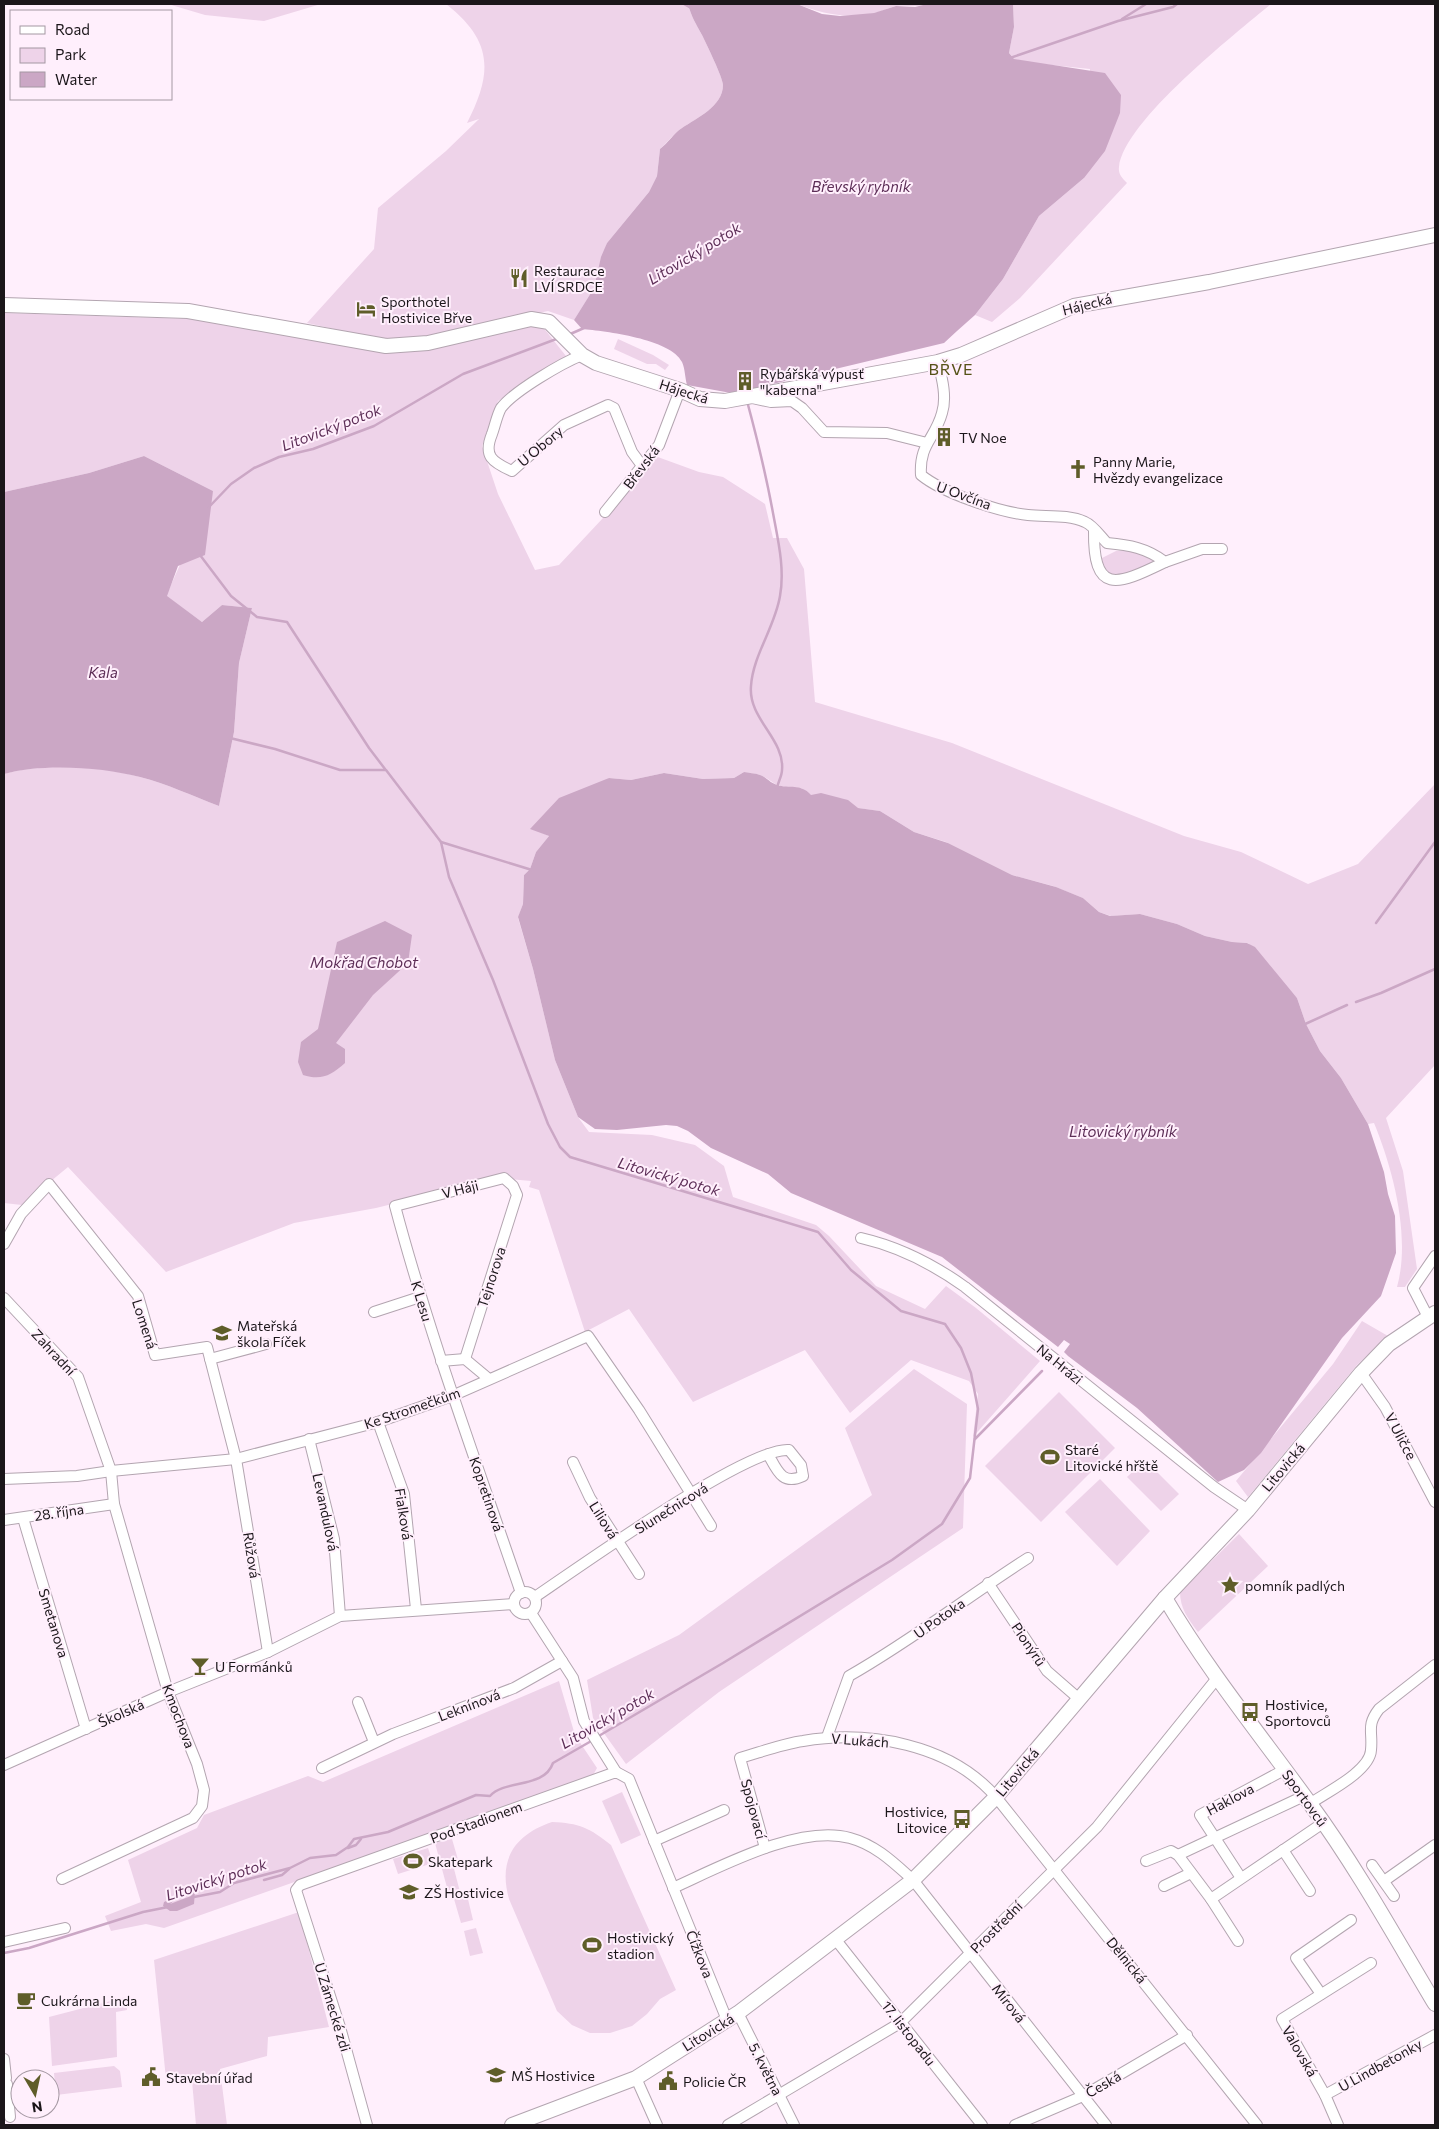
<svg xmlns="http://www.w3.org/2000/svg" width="1439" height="2129" viewBox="0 0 1439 2129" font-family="Commissioner,sans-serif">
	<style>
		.green { fill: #eed3e9 }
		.water { fill: #cba7c5 }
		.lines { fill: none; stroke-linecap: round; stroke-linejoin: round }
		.stream { stroke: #cba7c5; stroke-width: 2.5 }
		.street-casing { stroke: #b3a5b0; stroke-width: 12 }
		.secondary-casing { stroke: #b3a5b0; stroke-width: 16 }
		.street { stroke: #fff; stroke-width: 10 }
		.secondary { stroke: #fff; stroke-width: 14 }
		.labels { text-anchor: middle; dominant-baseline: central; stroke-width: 4; stroke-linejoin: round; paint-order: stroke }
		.poi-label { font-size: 14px; fill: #1b161a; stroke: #ffeffc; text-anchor: start }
		.street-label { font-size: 14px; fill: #1b161a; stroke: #ffeffc }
		.water-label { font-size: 15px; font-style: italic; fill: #5d2e57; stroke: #ffeffc }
		.quarter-label { font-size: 16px; letter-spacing: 1px; fill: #555216; stroke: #ffeffc }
	</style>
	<rect width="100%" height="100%" fill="#ffeffc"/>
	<g class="green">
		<path d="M168,4H321L264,21L205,15Z"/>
		<path d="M446,4H688C691,16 696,24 702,35C706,43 723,78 723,85C723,106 697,118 682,128C674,133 668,142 660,149L657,176L649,192L607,243L594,288L574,320L548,311L426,338H375L307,323L374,249L378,208L446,151L479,119L467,123C493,72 493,41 446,4Z"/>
		<path d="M797,4H927C916,8 908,5 897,6C889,7 882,12 874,13C847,19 823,14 797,4Z"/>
		<path d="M1013,4H1271C1235,34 1124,121 1119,167C1118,174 1122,178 1127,183L1020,298L992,322L975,315L1003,279L1039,216L1084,178L1090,69L1032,63L1014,59L1009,53L1014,27Z"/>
		<path d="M4,313L192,319L385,351L530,323L542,326L566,356L498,401L482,446L498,494L535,570L559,565L603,518L655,456L699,472L723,477L765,504L773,538H787L804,569L815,702L952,743L1184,836L1241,852L1308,884L1358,864L1435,784V1065L1386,1118L1403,1171L1417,1269L1405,1287H1397C1411,1237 1393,1169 1374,1123L1368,1124L1341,1078L1320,1051L1306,1024L1297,998L1248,943L1232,942L1205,936L1177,924L1140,914L1111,916L1099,912L1083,898L1053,886L1012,875L946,842L914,832L880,811L857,808L844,799L810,795C803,785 795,788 785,787C774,786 769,778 760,775C755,773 749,773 744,772L734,778L703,779L664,773L631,780L609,778L531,828L549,836L536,852L530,869L524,875L523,904L518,918L533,969L555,1060L578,1117L589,1132L652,1135L695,1145L724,1166L733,1197L816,1225L829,1236L876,1286L925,1309L946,1286L976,1308L1040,1361L973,1437L978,1394L969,1381L911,1360L850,1413L805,1350L693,1402L629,1309L585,1332L539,1190L529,1187L531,1181L509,1179L449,1190L376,1208L294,1223L166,1272L68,1167L22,1205L4,1203V774C44,763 100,766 140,777C167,784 193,796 219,806L234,732L239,663L252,608L222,605L202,622L166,596L213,491L144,456L89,473L4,492Z"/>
		<path d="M618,339L653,355L669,365L665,370L656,364H647L614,349Z"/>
		<path d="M1131,550L1151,557L1153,563L1118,578L1105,575L1100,559L1116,551Z"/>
		<path d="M1362,1321L1388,1336L1357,1365L1248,1497L1236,1481L1333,1364Z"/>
		<path d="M914,1369L967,1404L963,1528L719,1692L626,1764L593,1718L587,1680L679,1635L872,1495L845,1428Z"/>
		<path d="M1059,1392L1115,1448L1041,1522L985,1466Z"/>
		<path d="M1145,1460L1179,1494L1161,1511L1127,1477Z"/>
		<path d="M1100,1479L1150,1531L1117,1566L1065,1512Z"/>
		<path d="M1239,1534L1268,1566L1198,1632C1188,1619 1180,1608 1180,1592Z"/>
		<path d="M559,1681L575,1735L597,1768L592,1777L164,1928L146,1924L111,1931L105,1916L141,1902L128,1860L197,1828L204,1815L308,1776L323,1782Z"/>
		<path d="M622,1792L641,1835L621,1844L602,1801Z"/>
		<path d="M552,1822C579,1823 590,1828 611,1845L676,1990L660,1999L647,2014L632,2026L610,2033H590L572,2025L557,2011L509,1899C498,1860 514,1835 552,1822Z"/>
		<path d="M452,1839L459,1863L453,1865L460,1892L449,1895L435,1843Z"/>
		<path d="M428,1848L433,1863L398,1874L393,1859Z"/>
		<path d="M467,1895L473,1920L461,1923L454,1899Z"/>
		<path d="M299,1912L329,2027L268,2037L267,2056L220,2069L227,2125H196L192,2081L180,2078L166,2079L154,1960Z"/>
		<path d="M476,1928L483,1953L470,1956L464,1931Z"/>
		<path d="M126,1997L127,2010L116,2012L117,2057L52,2066L49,2017Z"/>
		<path d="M114,2066L120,2071L122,2087L56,2095L54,2073Z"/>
	</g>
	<g class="water">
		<path d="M688,4H797L822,14L840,16L874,13L896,6L915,7L927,4H1013L1014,27L1009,53L1014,59L1105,73L1121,95L1120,113L1105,151L1084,178L1039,216L1003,279L975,315L957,331L944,343L752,389L749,380L739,384L740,392L731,393L687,385C685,378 685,368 682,362C671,339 605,331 582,329L574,320L594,288L601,257L607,243L649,192L657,176L660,149C668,143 674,133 682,128C697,118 723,106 723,85C723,78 706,43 702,35C696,24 691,16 688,4Z"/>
		<path d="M144,456L213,491L205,555L178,566L167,596L202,622L222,605L252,608L239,663L234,732L219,806C193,796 167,784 140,777C102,767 42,763 4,774V492L89,473Z"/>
		<path d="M744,772C749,773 755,773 760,775C766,777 770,783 777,785C789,789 801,783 811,795L821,793L848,800L858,808L880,811L914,832L948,843L1012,875L1056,887L1083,898L1099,912L1110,916L1140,914L1177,924L1205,936L1232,942L1247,943L1255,947L1297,998L1306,1024L1320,1051L1341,1078L1368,1124L1384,1172L1388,1194L1395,1216L1396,1253L1381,1296L1342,1338L1261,1453L1244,1470L1218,1482L1137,1408L1068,1356L1064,1352L1070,1344L1064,1340L1058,1347L942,1257L791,1193L768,1174L711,1148L688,1131L677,1126L666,1125L617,1130L595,1129L578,1117L555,1060L533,969L518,917L523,904L524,875L530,869L536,852L549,836L530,829L559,798L609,778L631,780L664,773L703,779L734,778Z"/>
		<path d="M385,921L412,935L408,963L373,995L336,1043L345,1049V1063C331,1075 322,1081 303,1075L298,1062L301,1042L318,1029L337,942Z"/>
		<path d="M195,1891L194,1904L177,1911H170L163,1906L164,1902L176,1896V1899L170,1904L191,1896L188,1893Z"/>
	</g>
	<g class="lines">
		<g class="stream">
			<path d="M684,4L691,8"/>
			<path d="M1122,19L1146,4"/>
			<path d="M1010,58L1118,21L1173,7L1177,4"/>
			<path d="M568,335L584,328"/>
			<path d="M742,380L746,394"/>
			<path d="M747,401C757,438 766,475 773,513C778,540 785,569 780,596C775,627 753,655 751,686C748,719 785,739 782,770C782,776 778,782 777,788"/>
			<path d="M209,507L231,484L254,468L279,457L313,449L374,426L463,374L559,338"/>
			<path d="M200,555L231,596L257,617L287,622L369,748L385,769"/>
			<path d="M230,738L275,749L340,770H386L441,842L449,877L493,980L548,1124L560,1147L570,1157L818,1232L851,1270L901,1311L945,1324L961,1348L971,1373L978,1409L970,1478L942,1524L892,1560L723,1663L597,1737"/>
			<path d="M441,842L532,870"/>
			<path d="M1376,923L1435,842"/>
			<path d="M1356,1002L1381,993L1435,969"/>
			<path d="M1303,1025L1347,1005"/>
			<path d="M975,1439L1042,1371"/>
			<path d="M348,1848L356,1845L361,1839"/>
			<path d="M264,1880L282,1875L289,1869"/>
			<path d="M194,1897L220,1892L234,1883L290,1868L310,1858L336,1855L348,1847L354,1839L388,1832L476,1795L490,1796C505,1779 544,1789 553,1763L593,1740"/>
			<path d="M4,1953L29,1948L143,1912L168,1907"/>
		</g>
		<g class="street-casing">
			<g id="street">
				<path d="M582,355C562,363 514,391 501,408C497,415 495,426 492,434C483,456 492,462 512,471L564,425L608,405L614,408L632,452L643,467"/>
				<path d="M938,362C942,378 947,397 942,413C935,439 919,444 921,475C943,493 999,512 1028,515C1046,517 1068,514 1085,522C1093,525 1101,537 1107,543C1129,545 1147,548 1165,562L1202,549H1222"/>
				<path d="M752,398L771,402L792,401L802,408L824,432L887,433L927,443"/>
				<path d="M605,512L659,445L680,390"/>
				<path d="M1094,530C1093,595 1116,586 1165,562"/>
				<path d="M861,1238C900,1247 933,1264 965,1287L1214,1487L1248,1510"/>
				<path d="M4,1244L21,1214L49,1184L138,1296L155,1355L207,1347L236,1459L268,1652"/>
				<path d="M4,1298L78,1377L111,1471L114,1504L168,1692L197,1764L204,1790L202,1806L193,1818L62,1879"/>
				<path d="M374,1312L420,1297"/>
				<path d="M1428,1317L1413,1288L1435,1256"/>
				<path d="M210,1359L266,1344"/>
				<path d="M465,1359L517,1195L513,1186L504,1178L395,1206C430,1337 477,1464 521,1593"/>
				<path d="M441,1361L465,1359L489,1379"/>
				<path d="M1361,1373L1385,1407L1435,1502"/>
				<path d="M378,1422L404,1494L416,1609"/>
				<path d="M309,1439L334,1539L340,1616"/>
				<path d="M573,1462L590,1498L639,1574"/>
				<path d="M4,1479L77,1476L111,1471L236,1459L378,1422L452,1396L588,1336L639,1410L711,1526"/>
				<path d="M23,1518L86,1729"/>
				<path d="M4,1520L114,1504"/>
				<path d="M988,1583L1047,1671L1078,1698"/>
				<circle cx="525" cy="1603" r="11"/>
				<path d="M535,1597C578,1568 748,1446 789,1450L801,1465L803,1476C782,1486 777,1470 768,1454"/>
				<path d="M531,1613L573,1678L584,1721L616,1772"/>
				<path d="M358,1702L374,1742"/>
				<path d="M827,1737L849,1676C911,1641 967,1597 1028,1558"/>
				<path d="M4,1765L168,1692L268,1652L340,1616L514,1604"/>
				<path d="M322,1768L393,1734L514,1688L562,1661"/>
				<path d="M1311,1803C1327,1792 1370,1771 1371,1750C1373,1731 1366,1726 1379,1709L1435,1665"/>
				<path d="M654,1841L724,1810"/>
				<path d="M765,1848L740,1758C761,1752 782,1744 803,1741C869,1730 950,1744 996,1797L1257,2125"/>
				<path d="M1283,1850L1310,1891"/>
				<path d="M1178,1855L1304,1796"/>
				<path d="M1146,1861L1171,1851L1178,1855L1211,1899L1238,1941"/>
				<path d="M1372,1865L1394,1896"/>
				<path d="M1241,1878L1200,1815L1284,1770"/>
				<path d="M1384,1881L1435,1845"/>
				<path d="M1164,1886L1191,1873"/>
				<path d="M673,1888C720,1867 799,1824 850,1838C876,1845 894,1863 913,1880L1106,2125"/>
				<path d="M1211,1899L1323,1823"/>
				<path d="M836,1940L982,2125"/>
				<path d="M4,1942L65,1928"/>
				<path d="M1321,1994L1296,1958L1351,1920"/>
				<path d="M738,2013L794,2125"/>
				<path d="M4,2059L6,2078H4"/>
				<path d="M636,2078L657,2125"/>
				<path d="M7,2084L10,2117"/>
				<path d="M1325,2095L1435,2035"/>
				<path d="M367,2125L340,2027L296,1890L300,1885L616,1772L629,1779L727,2020"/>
				<path d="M728,2125L900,2023L1097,1827L1218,1677"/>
				<path d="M1015,2125L1083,2096L1187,2035"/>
				<path d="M1338,2125L1325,2095L1282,2019L1371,1963"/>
			</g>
		</g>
		<g class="secondary-casing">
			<g id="secondary">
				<path d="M4,305L188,311L386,346L428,343L531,319L549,322L582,355L596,363L680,390L700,399L725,401L938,362L961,355L1074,306L1209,282L1435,235"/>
				<path d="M1165,1598C1208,1671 1262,1737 1311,1805C1357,1868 1395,1937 1435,2004"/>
				<path d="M512,2125L636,2078L738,2013L913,1880L996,1797L1165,1598L1248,1510L1361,1373L1389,1344L1435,1313"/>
			</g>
		</g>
		<use href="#street" class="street"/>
		<use href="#secondary" class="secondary"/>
	</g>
	<defs>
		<g id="restaurant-bare" transform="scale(1.5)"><path d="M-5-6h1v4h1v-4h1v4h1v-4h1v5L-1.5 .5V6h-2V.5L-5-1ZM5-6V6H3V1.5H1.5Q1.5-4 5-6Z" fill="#5f5d29" stroke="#ffeffc" stroke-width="2.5" paint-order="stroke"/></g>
		<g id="hotel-bare" transform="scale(1.5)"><path d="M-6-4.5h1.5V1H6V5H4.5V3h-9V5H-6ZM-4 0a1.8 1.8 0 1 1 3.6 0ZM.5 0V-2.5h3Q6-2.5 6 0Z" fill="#5f5d29" stroke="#ffeffc" stroke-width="2.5" paint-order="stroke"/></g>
		<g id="building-bare" transform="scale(1.5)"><path d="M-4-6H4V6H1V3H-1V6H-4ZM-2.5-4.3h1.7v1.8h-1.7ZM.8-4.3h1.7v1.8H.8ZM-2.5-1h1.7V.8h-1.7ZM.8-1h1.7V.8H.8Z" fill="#5f5d29" stroke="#ffeffc" stroke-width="2.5" paint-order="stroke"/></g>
		<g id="church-bare" transform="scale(1.5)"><path d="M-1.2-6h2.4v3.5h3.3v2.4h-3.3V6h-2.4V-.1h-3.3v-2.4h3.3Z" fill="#5f5d29" stroke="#ffeffc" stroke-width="2.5" paint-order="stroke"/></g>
		<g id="school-bare" transform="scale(1.5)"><path d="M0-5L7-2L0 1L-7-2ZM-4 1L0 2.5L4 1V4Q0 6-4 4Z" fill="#5f5d29" stroke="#ffeffc" stroke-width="2.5" paint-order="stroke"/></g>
		<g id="stadium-bare" transform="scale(1.5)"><path d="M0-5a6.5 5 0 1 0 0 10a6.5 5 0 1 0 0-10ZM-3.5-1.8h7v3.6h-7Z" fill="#5f5d29" stroke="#ffeffc" stroke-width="2.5" paint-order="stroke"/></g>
		<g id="sight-bare" transform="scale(1.5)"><path d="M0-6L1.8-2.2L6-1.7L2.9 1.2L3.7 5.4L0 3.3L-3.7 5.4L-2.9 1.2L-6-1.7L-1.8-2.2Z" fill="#5f5d29" stroke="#ffeffc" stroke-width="2.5" paint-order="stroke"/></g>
		<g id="bar-bare" transform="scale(1.5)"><path d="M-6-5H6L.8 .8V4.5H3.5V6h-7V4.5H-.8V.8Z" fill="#5f5d29" stroke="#ffeffc" stroke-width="2.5" paint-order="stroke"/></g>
		<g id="bus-bare" transform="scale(1.5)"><path d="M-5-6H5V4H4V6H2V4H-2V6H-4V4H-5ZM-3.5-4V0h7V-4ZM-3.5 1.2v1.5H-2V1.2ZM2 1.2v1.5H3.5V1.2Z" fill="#5f5d29" stroke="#ffeffc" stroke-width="2.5" paint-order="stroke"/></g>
		<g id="cafe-bare" transform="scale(1.5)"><path d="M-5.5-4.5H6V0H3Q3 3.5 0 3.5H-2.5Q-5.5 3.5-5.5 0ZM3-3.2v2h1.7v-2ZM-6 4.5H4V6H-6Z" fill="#5f5d29" stroke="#ffeffc" stroke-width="2.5" paint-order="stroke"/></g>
		<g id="civic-bare" transform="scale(1.5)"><path d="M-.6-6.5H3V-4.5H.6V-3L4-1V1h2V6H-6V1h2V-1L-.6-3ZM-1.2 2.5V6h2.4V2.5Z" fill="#5f5d29" stroke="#ffeffc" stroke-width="2.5" paint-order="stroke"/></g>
	</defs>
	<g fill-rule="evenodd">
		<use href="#restaurant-bare" x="519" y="278"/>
		<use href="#hotel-bare" x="366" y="309"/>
		<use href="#building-bare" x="745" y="381"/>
		<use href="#building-bare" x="944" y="437"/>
		<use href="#church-bare" x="1078" y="469"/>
		<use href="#school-bare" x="222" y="1333"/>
		<use href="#stadium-bare" x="1050" y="1457"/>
		<use href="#sight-bare" x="1230" y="1585"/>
		<use href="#bar-bare" x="200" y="1666"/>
		<use href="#bus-bare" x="1250" y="1712"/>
		<use href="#bus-bare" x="962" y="1819"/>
		<use href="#stadium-bare" x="413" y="1861"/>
		<use href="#school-bare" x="409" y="1892"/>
		<use href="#stadium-bare" x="592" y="1945"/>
		<use href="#cafe-bare" x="26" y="2000"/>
		<use href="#school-bare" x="496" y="2075"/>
		<use href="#civic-bare" x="151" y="2077"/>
		<use href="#civic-bare" x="668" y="2081"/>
	</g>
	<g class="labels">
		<g class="poi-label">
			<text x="534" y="270">Restaurace<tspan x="534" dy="16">LVÍ SRDCE</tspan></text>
			<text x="381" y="301">Sporthotel<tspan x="381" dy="16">Hostivice Břve</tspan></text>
			<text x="760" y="373">Rybářská výpusť<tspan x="760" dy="16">"kaberna"</tspan></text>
			<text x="959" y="437">TV Noe</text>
			<text x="1093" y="461">Panny Marie,<tspan x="1093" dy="16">Hvězdy evangelizace</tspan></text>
			<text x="237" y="1325">Mateřská<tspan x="237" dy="16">škola Fíček</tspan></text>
			<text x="1065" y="1449">Staré<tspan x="1065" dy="16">Litovické hřště</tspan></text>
			<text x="1245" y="1585">pomník padlých</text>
			<text x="215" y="1666">U Formánků</text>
			<text x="1265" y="1704">Hostivice,<tspan x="1265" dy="16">Sportovců</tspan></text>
			<text x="947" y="1811" text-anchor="end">Hostivice,<tspan x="947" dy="16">Litovice</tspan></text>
			<text x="428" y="1861">Skatepark</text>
			<text x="424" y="1892">ZŠ Hostivice</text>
			<text x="607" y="1937">Hostivický<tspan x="607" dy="16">stadion</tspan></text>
			<text x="41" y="2000">Cukrárna Linda</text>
			<text x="511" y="2075">MŠ Hostivice</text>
			<text x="166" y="2077">Stavební úřad</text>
			<text x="683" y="2081">Policie ČR</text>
		</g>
		<g class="street-label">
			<text transform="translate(1087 304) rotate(-14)">Hájecká</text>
			<text transform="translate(684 391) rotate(18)">Hájecká</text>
			<text transform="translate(540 446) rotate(-40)">U Obory</text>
			<text transform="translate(641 467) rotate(-53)">Břevská</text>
			<text transform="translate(964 495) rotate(20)">U Ovčína</text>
			<text transform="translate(460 1189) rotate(-14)">V Háji</text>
			<text transform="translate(491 1277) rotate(-72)">Tejnorova</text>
			<text transform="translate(422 1301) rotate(73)">K Lesu</text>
			<text transform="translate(145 1324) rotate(72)">Lomená</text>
			<text transform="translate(54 1352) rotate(47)">Zahradní</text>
			<text transform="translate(1060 1364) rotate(39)">Na Hrázi</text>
			<text transform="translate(412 1408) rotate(-19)">Ke Stromečkům</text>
			<text transform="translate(1401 1436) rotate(62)">V Uličce</text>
			<text transform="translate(1283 1467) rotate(-50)">Litovická</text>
			<text transform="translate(487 1494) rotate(71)">Kopretinová</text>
			<text transform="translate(671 1508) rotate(-32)">Slunečnicová</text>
			<text transform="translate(59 1512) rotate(-8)">28. října</text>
			<text transform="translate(326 1512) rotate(78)">Levandulová</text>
			<text transform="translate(404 1514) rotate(81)">Fialková</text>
			<text transform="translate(604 1520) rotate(58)">Liliová</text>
			<text transform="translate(252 1555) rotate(81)">Růžová</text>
			<text transform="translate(939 1618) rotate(-35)">U Potoka</text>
			<text transform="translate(54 1623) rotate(73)">Smetanova</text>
			<text transform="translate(1029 1644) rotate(56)">Pionýrů</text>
			<text transform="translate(469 1705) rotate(-21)">Leknínová</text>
			<text transform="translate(121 1713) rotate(-24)">Školská</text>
			<text transform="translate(179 1716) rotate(69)">Kmochova</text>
			<text transform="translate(860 1740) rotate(4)">V Lukách</text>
			<text transform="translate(1017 1772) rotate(-50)">Litovická</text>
			<text transform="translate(1305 1798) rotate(54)">Sportovců</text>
			<text transform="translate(1230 1799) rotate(-28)">Haklova</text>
			<text transform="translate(754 1809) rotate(75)">Spojovací</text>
			<text transform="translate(476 1822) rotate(-20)">Pod Stadionem</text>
			<text transform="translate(996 1927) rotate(-45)">Prostřední</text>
			<text transform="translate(700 1954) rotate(68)">Čížkova</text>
			<text transform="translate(1127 1960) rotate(51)">Dělnická</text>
			<text transform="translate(1009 2003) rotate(52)">Mírová</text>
			<text transform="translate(333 2007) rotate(73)">U Zámecké zdi</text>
			<text transform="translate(708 2032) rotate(-32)">Litovická</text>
			<text transform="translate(909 2033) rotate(52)">17. listopadu</text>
			<text transform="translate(1300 2051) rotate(60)">Valovská</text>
			<text transform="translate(1380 2065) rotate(-29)">U Lindbetonky</text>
			<text transform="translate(766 2069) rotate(63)">5. května</text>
			<text transform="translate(1103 2084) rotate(-30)">Česká</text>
		</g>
		<g class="water-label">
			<text x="861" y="186">Břevský rybník</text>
			<text transform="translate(694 253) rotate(-31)">Litovický potok</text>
			<text transform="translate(331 427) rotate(-21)">Litovický potok</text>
			<text x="103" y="672">Kala</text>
			<text x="364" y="962">Mokřad Chobot</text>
			<text x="1123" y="1131">Litovický rybník</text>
			<text transform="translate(669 1176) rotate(16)">Litovický potok</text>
			<text transform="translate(607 1718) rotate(-30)">Litovický potok</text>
			<text transform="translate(216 1879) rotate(-18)">Litovický potok</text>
		</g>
		<g class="quarter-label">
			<text x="951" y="368">BŘVE</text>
		</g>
	</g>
	<rect width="1439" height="2129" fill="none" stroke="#1b161a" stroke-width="10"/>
	<rect x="10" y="10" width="162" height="90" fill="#ffeffc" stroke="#a498a2"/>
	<rect x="20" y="26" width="25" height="8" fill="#ffffff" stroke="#a498a2"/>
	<text x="55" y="35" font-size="15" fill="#1b161a">Road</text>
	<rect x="20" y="48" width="25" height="15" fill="#eed3e9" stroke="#a498a2"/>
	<text x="55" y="60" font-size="15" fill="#1b161a">Park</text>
	<rect x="20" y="72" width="25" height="15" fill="#cba7c5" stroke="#a498a2"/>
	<text x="55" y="85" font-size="15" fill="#1b161a">Water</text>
	<g transform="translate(35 2094) rotate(171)"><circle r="24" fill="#ffeffc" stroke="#a498a2"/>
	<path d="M0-4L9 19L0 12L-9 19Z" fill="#5f5d29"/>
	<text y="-8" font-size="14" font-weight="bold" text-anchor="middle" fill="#1b161a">N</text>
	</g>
</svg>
